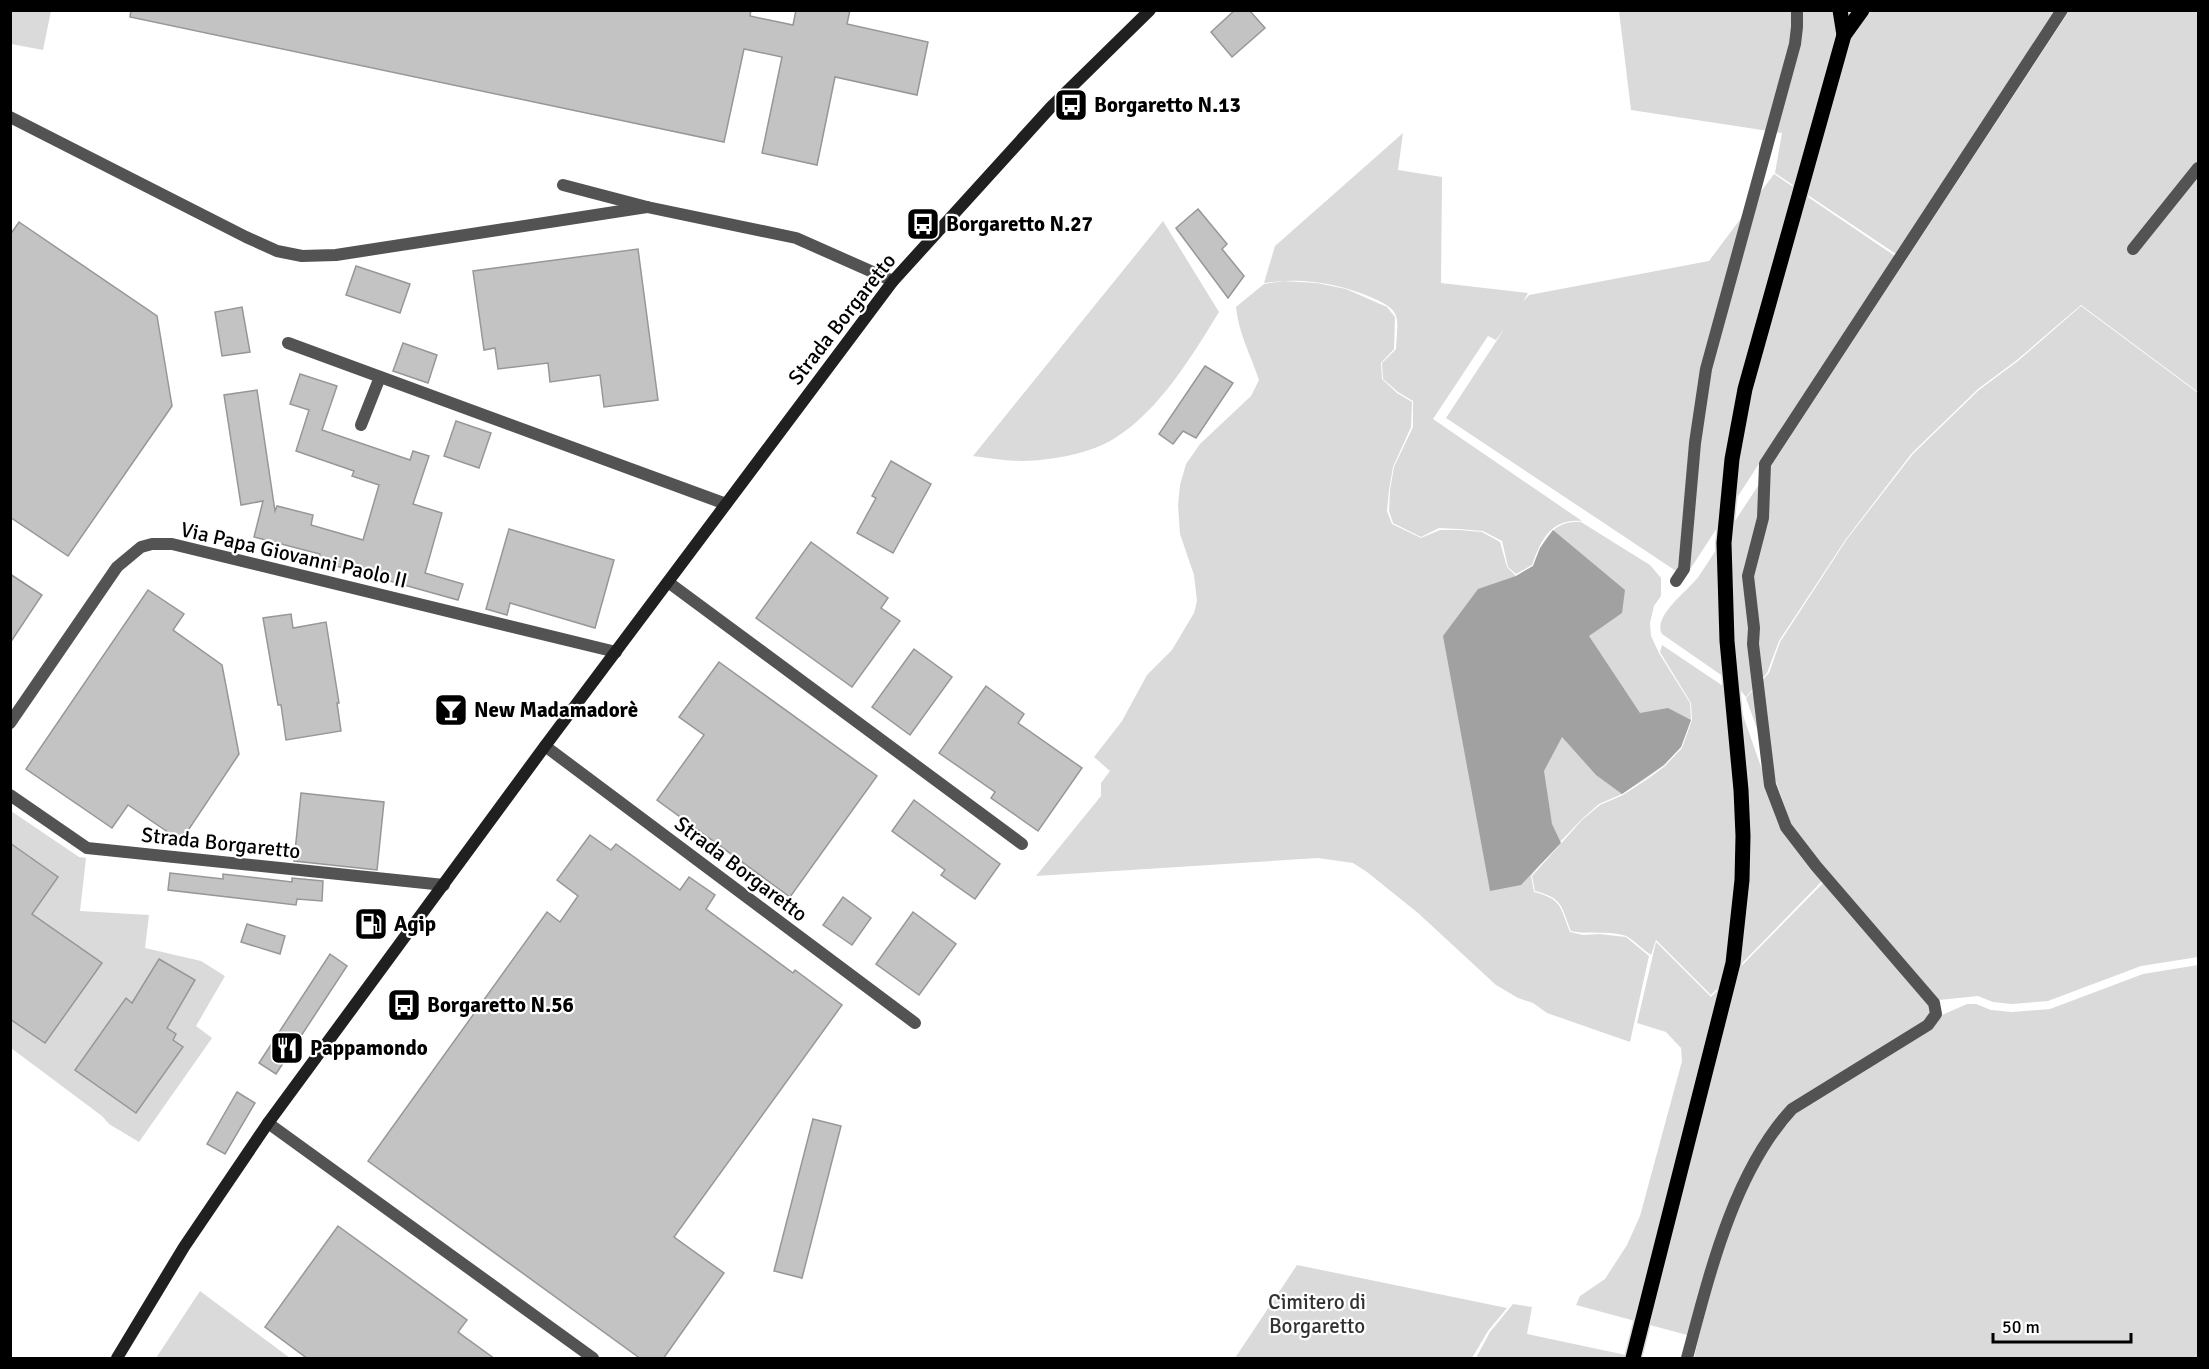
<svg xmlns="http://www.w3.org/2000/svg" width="2209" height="1369" viewBox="0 0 2209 1369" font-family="Signika,sans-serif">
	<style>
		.green { fill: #dadada }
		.water { fill: #a1a1a1 }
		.building { fill: #c3c3c3; stroke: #979797; stroke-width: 1.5 }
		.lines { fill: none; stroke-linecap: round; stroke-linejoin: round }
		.primary-casing { stroke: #dbdbdb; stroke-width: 18 }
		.street { stroke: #535353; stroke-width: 12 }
		.secondary { stroke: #202020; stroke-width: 12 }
		.primary { stroke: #000; stroke-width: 15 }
		.labels { text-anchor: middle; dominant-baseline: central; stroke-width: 4.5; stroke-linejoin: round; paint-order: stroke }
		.poi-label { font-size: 21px; font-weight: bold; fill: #000; stroke: #fff; text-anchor: start }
		.street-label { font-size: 21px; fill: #000; stroke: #fff }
		.park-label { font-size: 21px; fill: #313131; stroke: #fff }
	</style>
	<rect width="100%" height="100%" fill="#fff"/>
	<g class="green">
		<path d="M10,11H51L43,50L11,44Z"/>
		<path d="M1619,11H2055L1896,254L1775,173L1782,133L1631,110Z"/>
		<path d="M2069,11H2198V392L2081,305L2017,360L1978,389L1912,453L1846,539L1779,641L1767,673L1746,697L1737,686L1662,634C1652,616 1689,590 1699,576Z"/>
		<path d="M1403,133L1398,170L1442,177L1441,283L1528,293L1523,302L1529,295L1709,261L1774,174L1895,256L1685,577L1446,418L1505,328L1496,340L1488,336L1433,419L1582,521C1551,518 1541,540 1532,565L1516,574L1508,567L1502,541L1483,531L1459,529L1439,528L1421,537L1393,523L1389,511L1390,490L1394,467L1413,427V401L1398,392L1383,379L1382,363L1396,349C1396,340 1399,325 1396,316C1393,307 1383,303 1375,299C1340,283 1302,277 1264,283L1275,246Z"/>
		<path d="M1163,221L1219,312C1192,356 1159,411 1115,438C1090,454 1052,460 1023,461C1006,461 989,458 973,456Z"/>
		<path d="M1283,281L1317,283L1346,289L1387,307L1395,317L1394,349L1381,363L1382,379L1397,393L1412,402L1411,427L1393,467L1389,490L1387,511L1392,524L1421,538L1440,530H1459L1482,532L1500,542L1507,567L1516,576L1533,566C1542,542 1552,520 1581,522L1650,565L1661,578V596L1654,606L1650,623L1651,636L1659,653L1690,703L1691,720L1681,747L1664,765L1648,777L1622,794L1599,804L1582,819L1540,863L1531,876L1534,892C1562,899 1560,907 1570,932L1583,935L1599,934L1626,937L1649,956L1630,1042L1547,1013L1533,1003L1518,998L1496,985L1418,913L1367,872L1353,863L1318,858L1036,876L1101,796V783L1110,771L1094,757L1122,721L1147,675L1172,650L1194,613L1197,601L1194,575L1180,534L1178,505L1180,485L1186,464L1200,444L1251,396L1259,380C1251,356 1238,332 1236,307L1264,284Z"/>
		<path d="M2081,306L2198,393V957L2141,966L2048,1001L2012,1004L1993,1002L1978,996L1939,1000L1820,862L1791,824L1746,698L1769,673L1780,642L1847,539L1913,454L1979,390L2018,361Z"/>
		<path d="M1662,645L1732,692L1738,701L1775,807L1823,880L1711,995L1656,940L1651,955C1643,950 1636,942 1628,937C1616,930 1586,935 1571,931C1561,906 1563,898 1535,891L1532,876L1582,820L1600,805L1623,795L1649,778L1665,766L1682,748L1692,720L1691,703L1660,652Z"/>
		<path d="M11,811L79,857L86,858L80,911L149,915L145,948L201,961L225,976L196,1026L212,1038L139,1142L109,1124L102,1116L11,1048Z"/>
		<path d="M1823,883L1929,1005L1931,1012L1924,1021L1789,1105L1771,1125L1747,1165L1716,1237L1687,1335L1576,1305L1580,1296L1605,1279L1627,1245L1640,1216L1682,1061L1681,1048L1666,1032L1637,1023L1656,942L1711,997Z"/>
		<path d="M2198,965V1358H1694C1713,1277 1739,1176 1796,1113L1932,1029L1942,1015L1967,1004H1976L1991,1010L2012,1012L2050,1009L2143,974Z"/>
		<path d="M1297,1265L1507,1308L1488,1331L1472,1358H1235Z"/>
		<path d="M200,1291L290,1358H156Z"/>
		<path d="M1513,1304L1532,1307L1527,1334L1640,1358H1476L1490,1332Z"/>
	</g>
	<path class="water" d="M1553,530L1625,590L1622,613L1589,636L1640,713L1668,708L1691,720L1681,747L1664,765L1622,794L1596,775L1562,737L1544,771L1552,824L1561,843L1521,885L1490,891L1443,636L1478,589L1516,576L1533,566L1540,548Z"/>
	<g class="building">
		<path d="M131,10H751L750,16L793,25L796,10H850L847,24L928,42L917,95L835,77L817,165L762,153L782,57L744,49L724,142L130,17Z"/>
		<path d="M1235,10H1249L1265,28L1232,57L1211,32Z"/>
		<path d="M1198,209L1227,244L1222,249L1244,276L1228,298L1176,228Z"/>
		<path d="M19,222L157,316L172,406L68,556L10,517V235Z"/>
		<path d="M638,249L658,400L604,407L600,375L550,382L548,363L498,369L495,348L484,350L473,271Z"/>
		<path d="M356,266L410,284L400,313L346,295Z"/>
		<path d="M242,307L250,352L222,356L215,312Z"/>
		<path d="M403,343L437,355L428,383L393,371Z"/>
		<path d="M1205,366L1233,383L1196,438L1183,431L1173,444L1159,434Z"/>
		<path d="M300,374L337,386L322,430L410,460L413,451L429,456L413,504L442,513L425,573L463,584L458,600L318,561L320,554L254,537L263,501L241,505L224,395L257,390L275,511L277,506L313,515L311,525L363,540L379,485L352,476L354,471L296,451L309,410L290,404Z"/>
		<path d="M456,421L491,433L479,468L444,456Z"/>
		<path d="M891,461L931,484L893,553L857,533L876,498L872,496Z"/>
		<path d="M509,529L614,560L595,628L510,603L507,615L486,609Z"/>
		<path d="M811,542L888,598L881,608L900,621L852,687L756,618Z"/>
		<path d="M10,574L42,595L10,643Z"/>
		<path d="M148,590L184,614L173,630L222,665L239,754L181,841L128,805L112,828L26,769Z"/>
		<path d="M291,614L293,628L326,622L339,703H337L341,731L286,740L281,705H278L263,618Z"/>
		<path d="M914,649L952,677L910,735L872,707Z"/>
		<path d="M719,662L877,776L790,897L657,800L704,735L679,717Z"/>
		<path d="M986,686L1024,714L1018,723L1082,768L1038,831L991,798L995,792L939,753Z"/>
		<path d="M301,793L384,802L377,870L294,861Z"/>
		<path d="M914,800L1000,864L975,899L941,875L945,870L892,831Z"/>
		<path d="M590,835L611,850L616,844L680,890L689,877L715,895L706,909L793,973L795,970L842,1005L674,1237L724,1273L663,1359H641L368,1161L547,912L560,922L578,896L557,880Z"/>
		<path d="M10,843L58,877L32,914L102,963L45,1043L10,1019Z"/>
		<path d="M170,873L223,879V874L292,882V878L323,881L322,901L297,899L296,905L168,890Z"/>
		<path d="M843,897L871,918L852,945L823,925Z"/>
		<path d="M913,912L956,944L919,995L876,964Z"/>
		<path d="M247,924L285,936L280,954L241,942Z"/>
		<path d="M330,954L347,966L276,1074L259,1063Z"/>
		<path d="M159,959L195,980L167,1028L176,1034L173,1040L183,1047L136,1113L75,1070L126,998L132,1003Z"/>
		<path d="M237,1092L255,1103L225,1154L207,1144Z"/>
		<path d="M813,1119L841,1126L802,1278L774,1271Z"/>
		<path d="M338,1226L467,1320L458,1332L495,1359H308L265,1327Z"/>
	</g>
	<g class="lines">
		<g class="primary-casing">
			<g id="primary">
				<path d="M1840,10L1844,35"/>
				<path d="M1633,1358L1733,963L1742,880L1743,836L1741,790L1727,641L1724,543L1732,459L1745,389L1844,35L1862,10"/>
			</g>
		</g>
		<g class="street">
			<path d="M10,117L246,237L277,251L302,256L336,255L647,207"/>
			<path d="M563,185L647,207L796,238L893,281"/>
			<path d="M2133,249L2198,168"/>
			<path d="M288,343L726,504"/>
			<path d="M361,425L380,377"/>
			<path d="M1676,581L1684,569L1695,443L1706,369L1795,44L1797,27V10"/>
			<path d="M668,582L1022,844"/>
			<path d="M10,723L117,567L141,547L152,544H172L616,652"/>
			<path d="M545,746L915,1023"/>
			<path d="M10,795L87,848L444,885"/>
			<path d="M268,1123L593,1358"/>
			<path d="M1687,1358C1709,1276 1733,1173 1792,1109L1928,1025L1936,1014L1934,1003L1816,866L1786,827L1770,785L1753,644L1754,628L1748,576L1763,518L1765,464L2062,10"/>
		</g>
		<path class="secondary" d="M117,1358L184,1247L268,1123L545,746L893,281L1051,107L1150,10"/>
		<use href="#primary" class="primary"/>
	</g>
	<defs>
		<g id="bus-square" transform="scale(1.725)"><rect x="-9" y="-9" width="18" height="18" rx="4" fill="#000" stroke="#fff"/><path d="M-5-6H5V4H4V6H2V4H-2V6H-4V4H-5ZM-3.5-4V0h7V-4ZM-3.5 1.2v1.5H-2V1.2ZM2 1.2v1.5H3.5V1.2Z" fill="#fff"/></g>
		<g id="bar-square" transform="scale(1.725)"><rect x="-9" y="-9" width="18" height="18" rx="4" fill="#000" stroke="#fff"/><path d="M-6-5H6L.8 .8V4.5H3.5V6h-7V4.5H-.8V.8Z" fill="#fff"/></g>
		<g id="fuel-square" transform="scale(1.725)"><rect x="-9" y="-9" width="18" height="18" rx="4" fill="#000" stroke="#fff"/><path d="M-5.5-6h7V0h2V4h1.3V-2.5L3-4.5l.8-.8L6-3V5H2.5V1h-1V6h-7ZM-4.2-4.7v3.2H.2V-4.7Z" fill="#fff"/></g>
		<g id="restaurant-square" transform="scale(1.725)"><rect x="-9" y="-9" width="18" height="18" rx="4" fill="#000" stroke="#fff"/><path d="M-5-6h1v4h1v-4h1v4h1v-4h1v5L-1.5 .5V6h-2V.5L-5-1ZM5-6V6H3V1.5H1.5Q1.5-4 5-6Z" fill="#fff"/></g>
	</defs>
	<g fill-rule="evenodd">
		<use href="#bus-square" x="1071" y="105"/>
		<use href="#bus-square" x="923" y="224"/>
		<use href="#bar-square" x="451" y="710"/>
		<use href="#fuel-square" x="371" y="924"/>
		<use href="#bus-square" x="404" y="1005"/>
		<use href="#restaurant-square" x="287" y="1048"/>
	</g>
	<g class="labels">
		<g class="poi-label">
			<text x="1094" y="105">Borgaretto N.13</text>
			<text x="946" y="224">Borgaretto N.27</text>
			<text x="474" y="710">New Madamadorè</text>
			<text x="394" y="924">Agip</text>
			<text x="427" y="1005">Borgaretto N.56</text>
			<text x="310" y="1048">Pappamondo</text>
		</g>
		<g class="street-label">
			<text transform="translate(842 319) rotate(-52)">Strada Borgaretto</text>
			<text transform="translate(294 555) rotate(13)">Via Papa Giovanni Paolo II</text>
			<text transform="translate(221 843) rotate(6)">Strada Borgaretto</text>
			<text transform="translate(741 869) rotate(37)">Strada Borgaretto</text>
		</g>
		<g class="park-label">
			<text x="1317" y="1302">Cimitero di<tspan x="1317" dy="24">Borgaretto</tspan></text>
		</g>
	</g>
	<rect width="2209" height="1369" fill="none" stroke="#000000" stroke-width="24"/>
	<path d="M1993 1333v9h138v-9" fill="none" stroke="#000000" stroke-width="3"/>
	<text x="2002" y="1333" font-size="18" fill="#000000" stroke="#ffffff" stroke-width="4.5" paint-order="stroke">50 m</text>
</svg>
